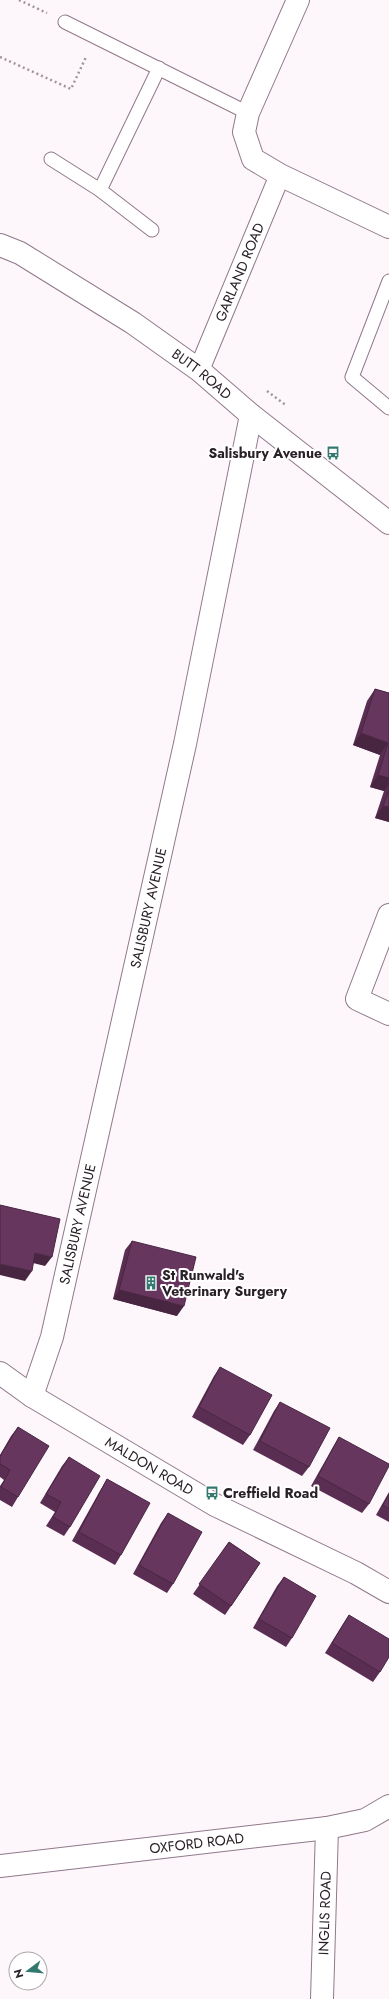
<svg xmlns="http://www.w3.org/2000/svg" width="389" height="1999" viewBox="0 0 389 1999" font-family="Jost,sans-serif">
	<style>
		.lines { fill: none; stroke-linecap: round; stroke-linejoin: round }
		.service-casing { stroke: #90788b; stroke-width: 15 }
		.pedestrian-casing { stroke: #90788b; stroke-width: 22 }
		.minor-casing { stroke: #90788b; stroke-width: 24 }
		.tertiary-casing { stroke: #90788b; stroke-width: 24 }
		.secondary-casing { stroke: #90788b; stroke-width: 24 }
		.path { stroke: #9e969c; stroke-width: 2.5; stroke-dasharray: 2 3; stroke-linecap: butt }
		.service { stroke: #fff; stroke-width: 13 }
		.pedestrian { stroke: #fff; stroke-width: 20 }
		.minor { stroke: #fff; stroke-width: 22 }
		.tertiary { stroke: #fff; stroke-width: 22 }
		.secondary { stroke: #fff; stroke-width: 22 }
		.wall { fill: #592e52 }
		.shaded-wall { fill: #482642 }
		.building { fill: #67365f; stroke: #482642 }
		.labels { text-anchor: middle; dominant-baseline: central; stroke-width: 4; stroke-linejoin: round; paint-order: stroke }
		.street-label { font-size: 14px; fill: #2a2128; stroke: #fff }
		.poi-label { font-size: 14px; font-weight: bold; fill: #2a2128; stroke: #fff; text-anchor: start }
	</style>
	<rect width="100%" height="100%" fill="#fdf7fb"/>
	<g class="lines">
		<g class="service-casing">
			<g id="service">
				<path d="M65,22L248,113"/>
				<path d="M51,159L100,190L152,230"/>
				<path d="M100,190L159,68"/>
				<path d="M389,281L352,377L389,408"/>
			</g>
		</g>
		<g class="pedestrian-casing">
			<g id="pedestrian">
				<path id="s1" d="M199,370L280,175"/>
			</g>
		</g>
		<g class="minor-casing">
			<g id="minor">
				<path d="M298,0L248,113L244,132L253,159L280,175L389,227"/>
				<path d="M389,915L357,999L389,1014"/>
				<path id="s2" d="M32,1396L52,1337L185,744L251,415"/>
				<path id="s3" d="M322,1999L327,1828"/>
			</g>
		</g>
		<g class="tertiary-casing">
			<g id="tertiary">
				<path id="s4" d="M0,1866L327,1828L365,1820L389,1806"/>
			</g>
		</g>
		<g class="secondary-casing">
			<g id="secondary">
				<path id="s5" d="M0,245L20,253L133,323L199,370L251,415L389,523"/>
				<path id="s6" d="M0,1373L32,1396L215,1505L356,1573L389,1592"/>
			</g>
		</g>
		<g class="path">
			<path d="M19,0L47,13"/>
			<path d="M0,57L71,89L86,57"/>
			<path d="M267,391L287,406"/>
		</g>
		<use href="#service" class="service"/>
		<use href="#pedestrian" class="pedestrian"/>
		<use href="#minor" class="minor"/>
		<use href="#tertiary" class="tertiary"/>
		<use href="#secondary" class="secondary"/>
	</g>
	<g class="wall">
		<path d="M375,689L389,693V822L375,818L384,791L370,787L380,755L353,745L367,701Z"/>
		<path d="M132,1241L177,1316L113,1299L125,1250Z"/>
		<path d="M220,1367L250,1435L243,1445L192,1417L214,1376Z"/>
		<path d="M280,1402L309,1467L302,1476L253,1450L274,1411Z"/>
		<path d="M18,1427V1497L12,1507L0,1500V1486L4,1480L0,1477V1455L11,1436Z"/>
		<path d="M339,1437L369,1504L362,1513L311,1486L333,1447Z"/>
		<path d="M69,1457L70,1527L64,1536L46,1526L55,1512L40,1503L62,1466Z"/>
		<path d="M107,1479L121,1555L115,1565L72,1541L101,1489Z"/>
		<path d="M389,1492V1522L376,1515Z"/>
		<path d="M168,1513L173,1584L167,1593L133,1574L161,1523Z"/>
		<path d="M229,1542L260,1563L225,1615L193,1594Z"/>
		<path d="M284,1577L292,1638L286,1647L253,1628L277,1586Z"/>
		<path d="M349,1615L380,1672L373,1682L325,1653L343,1624Z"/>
	</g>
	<g class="shaded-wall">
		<path d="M361,733L388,743L380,755L353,745Z"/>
		<path d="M378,775L389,778V785L384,791L370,787Z"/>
		<path d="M383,806L389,807V822L375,818Z"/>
		<path d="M35,1253L52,1257L45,1266L29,1262Z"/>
		<path d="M0,1264L32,1271L25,1281L0,1275Z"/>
		<path d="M119,1290L184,1306L177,1316L113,1299Z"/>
	</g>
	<g class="building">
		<path d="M375,689L389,693V778L378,775L388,743L361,733Z"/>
		<path d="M389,790V807L383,806Z"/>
		<path d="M0,1205L60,1219L52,1257L35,1253L32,1271L0,1264Z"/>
		<path d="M132,1241L196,1257L184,1306L119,1290Z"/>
		<path d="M220,1367L272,1395L250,1435L199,1407Z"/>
		<path d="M280,1402L330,1428L309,1467L260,1441Z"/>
		<path d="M18,1427L49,1446L18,1497L1,1487L10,1470L0,1464V1456Z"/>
		<path d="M339,1437L389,1464V1466L369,1504L318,1476Z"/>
		<path d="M69,1457L100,1476L70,1527L53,1517L61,1502L46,1494Z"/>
		<path d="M107,1479L150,1503L121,1555L79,1532Z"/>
		<path d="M389,1494V1509L383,1505Z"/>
		<path d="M168,1513L202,1532L173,1584L139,1565Z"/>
		<path d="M229,1542L260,1563L231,1606L199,1584Z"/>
		<path d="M284,1577L316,1596L292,1638L259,1619Z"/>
		<path d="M349,1615L389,1639V1657L380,1672L332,1643Z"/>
	</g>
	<defs>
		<g id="bus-bare" transform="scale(1.08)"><path d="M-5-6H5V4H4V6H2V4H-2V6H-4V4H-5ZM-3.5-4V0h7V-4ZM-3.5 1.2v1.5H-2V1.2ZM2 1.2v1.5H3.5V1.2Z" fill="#33796f" stroke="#fff" stroke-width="2.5" paint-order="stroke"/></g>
		<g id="building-bare" transform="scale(1.08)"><path d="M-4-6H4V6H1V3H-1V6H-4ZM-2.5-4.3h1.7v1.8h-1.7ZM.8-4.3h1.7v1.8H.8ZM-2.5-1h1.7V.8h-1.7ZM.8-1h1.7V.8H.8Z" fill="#33796f" stroke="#fff" stroke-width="2.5" paint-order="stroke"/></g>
	</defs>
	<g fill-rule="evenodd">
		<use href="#bus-bare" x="333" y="453"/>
		<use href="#building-bare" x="151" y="1283"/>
		<use href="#bus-bare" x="212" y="1493"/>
	</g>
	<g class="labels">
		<g class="street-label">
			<text stroke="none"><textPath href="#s1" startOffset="106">GARLAND ROAD</textPath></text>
			<text stroke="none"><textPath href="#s5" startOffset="240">BUTT ROAD</textPath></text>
			<text stroke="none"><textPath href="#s2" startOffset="502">SALISBURY AVENUE</textPath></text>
			<text stroke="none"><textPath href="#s2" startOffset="178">SALISBURY AVENUE</textPath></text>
			<text stroke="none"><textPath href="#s6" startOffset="176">MALDON ROAD</textPath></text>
			<text stroke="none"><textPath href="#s4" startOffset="198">OXFORD ROAD</textPath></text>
			<text stroke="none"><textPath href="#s3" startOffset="86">INGLIS ROAD</textPath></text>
		</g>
		<g class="poi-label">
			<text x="322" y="453" text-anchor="end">Salisbury Avenue</text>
			<text x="162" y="1275">St Runwald's<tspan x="162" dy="16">Veterinary Surgery</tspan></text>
			<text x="223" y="1493">Creffield Road</text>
		</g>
	</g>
	<g transform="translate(28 1971) rotate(254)"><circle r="19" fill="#ffffff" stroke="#aaa6a9"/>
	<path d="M0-3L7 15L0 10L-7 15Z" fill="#33796f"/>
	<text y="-6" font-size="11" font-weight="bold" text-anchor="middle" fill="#2a2128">N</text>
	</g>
</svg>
